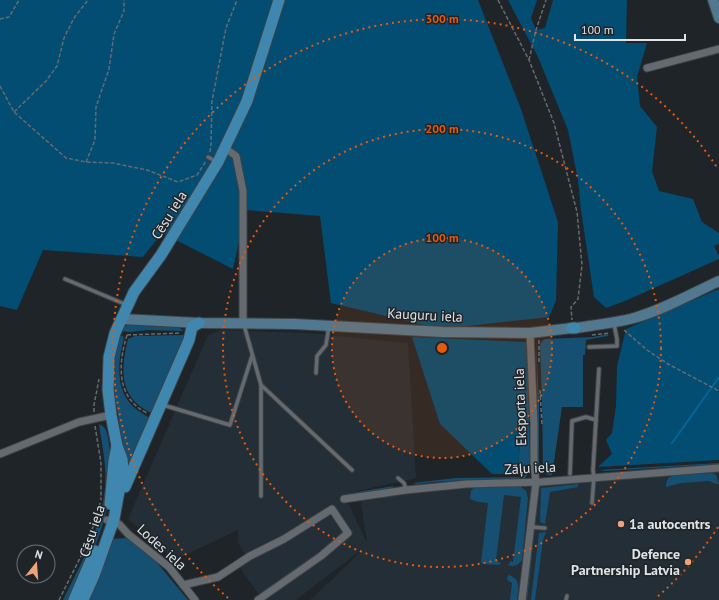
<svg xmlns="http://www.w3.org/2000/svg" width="719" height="600" viewBox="0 0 719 600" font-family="'PT Sans',sans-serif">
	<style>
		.built { fill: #232e36 }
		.green { fill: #155073 }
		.forest { fill: #034d73 }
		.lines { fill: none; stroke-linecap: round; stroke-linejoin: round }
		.stream { stroke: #006799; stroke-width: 2 }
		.lane-casing { stroke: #3c4143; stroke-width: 5.5 }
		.street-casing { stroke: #3c4143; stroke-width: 9 }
		.secondary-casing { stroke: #3c4143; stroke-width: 12 }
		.primary-casing { stroke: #3c4143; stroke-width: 13 }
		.path { stroke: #666b6f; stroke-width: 1.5; stroke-dasharray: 4 2; stroke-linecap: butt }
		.lane { stroke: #646a6f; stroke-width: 3.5 }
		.street { stroke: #646a6f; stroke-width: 7 }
		.secondary { stroke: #52788f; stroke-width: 10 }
		.primary { stroke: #4087b0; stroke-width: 11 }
		.ring { fill: none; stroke: #e8590c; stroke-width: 2; stroke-dasharray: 2 4 }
		.poi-dot { fill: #efa378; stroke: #1e2428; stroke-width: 1.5 }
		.labels { text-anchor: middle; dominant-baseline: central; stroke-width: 3; stroke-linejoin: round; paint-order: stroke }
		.street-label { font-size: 14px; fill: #e0e4e6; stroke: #1e2428 }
		.poi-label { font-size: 14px; font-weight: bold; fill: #e0e4e6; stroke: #1e2428; text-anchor: start }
		.centre { fill: #e8590c; stroke: #1e2428; stroke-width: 2 }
		.ring-label { font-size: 12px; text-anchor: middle; font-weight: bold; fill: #e8590c; stroke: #1e2428; stroke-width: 3; stroke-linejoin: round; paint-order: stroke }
	</style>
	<rect width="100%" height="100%" fill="#1e2428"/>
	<path class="built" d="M221,330L307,333L408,343L416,478L344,494L367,543L360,497L719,469V600H311L364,548L296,600H263L239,567L249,561L238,543V530L175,560L128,519L208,335Z"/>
	<g class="green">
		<path d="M132,324C137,324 143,326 148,326C158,327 176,322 183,331L147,330L131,332L119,331L124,326Z"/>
		<path d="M608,334V336L586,340L585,355H583V407H562L552,475C546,476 544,473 543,468L542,401L540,345L542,341L545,339L593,337Z"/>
		<path d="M118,335L123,336L124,339C118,359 116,385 129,402C134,409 144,414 151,419L129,470L122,451L119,421L114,394V351Z"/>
		<path d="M185,335L154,414C119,400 120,371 128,339L135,336Z"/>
		<path d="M536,340L539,404V465H538V418Z"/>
		<path d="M526,342L528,370L530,464L526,466L521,473L517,474L527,384Z"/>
		<path d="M99,424C107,426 108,437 109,444C118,505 95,547 72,600H63C80,565 102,528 105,488C107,467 102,445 99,424Z"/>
		<path d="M719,463V464L606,471L599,470Z"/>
		<path d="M528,469H529L528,474L525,478L516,479L467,480L434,482L417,484L413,483L456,478L522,477L526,474Z"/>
		<path d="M712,473L716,475L719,484H716L709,481L696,482L681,483L666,487C666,480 668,477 675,475Z"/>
		<path d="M578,484V487L550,492L545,524L540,522L541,488Z"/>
		<path d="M394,486L390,489L345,495V494Z"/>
		<path d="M475,487H521L526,491L528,498L522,560C519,564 514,568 508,565L511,561L513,562L521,497L504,495L496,560L501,563L499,565L483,564L481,563L488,503L478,502L470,499L471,490Z"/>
		<path d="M546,532L543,540L535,600H531L539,533Z"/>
		<path d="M534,536L527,600H525Z"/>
		<path d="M127,538L154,559L188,600H87L111,539Z"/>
		<path d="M508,575C522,578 518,590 517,600H510L512,583L507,580Z"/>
	</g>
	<g class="forest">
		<path d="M0,0H478L521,109L558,222L556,301L549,317L441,329L331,303L320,216L246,210L233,269L162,233L143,257L43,250L17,310L0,306Z"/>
		<path d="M508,0H537L531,18L536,30L545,28L553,0H627L626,43H647L637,77L640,106L657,127L652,171L659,191L693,199L702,222L719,233V244L714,246L719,256V259L625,301L606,308L594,297L581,210L578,180L568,130L538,57Z"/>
		<path d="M719,289V460L598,467L612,454L606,440L612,433L616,406L617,366L626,329Z"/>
		<path d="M412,337L526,342L527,384L517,474H492L440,424Z"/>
	</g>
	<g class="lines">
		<path class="stream" d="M672,443L719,377"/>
		<g class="lane-casing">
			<g id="lane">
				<path d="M208,157L217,162"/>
				<path d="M65,279L127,305"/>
				<path d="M244,325L261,385L352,470"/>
				<path d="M589,347L617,346V339L614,324"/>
				<path d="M316,373L317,356L326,345L329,326"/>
				<path d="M163,405L230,425L252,356"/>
				<path d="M570,474L572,421L586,417L596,420"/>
				<path d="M398,478L404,483L406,490"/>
				<path d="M261,496V385"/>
				<path d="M592,503L594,477L593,470L599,369"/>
				<path d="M531,527L545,528"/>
				<path d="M566,600L567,596"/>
			</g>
		</g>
		<g class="street-casing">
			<g id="street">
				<path d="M647,68L719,49"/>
				<path d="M225,148L236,156L243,191V322"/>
				<path d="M0,454L79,422L111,415"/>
				<path d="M344,499L406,490L467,484L541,482L719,468"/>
				<path d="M107,520L119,524L128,534L169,567L195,600"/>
				<path d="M183,585L218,577L250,556L284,539L332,509L348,533L321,556L258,600"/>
				<path d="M522,600L536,482L534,466V425L530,333"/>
			</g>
		</g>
		<g class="secondary-casing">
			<g id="secondary">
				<path d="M713,0L719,18"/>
				<path d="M122,319L199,323L295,324L443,332L530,333L572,328"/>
				<path d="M575,328C595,325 615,323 634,318C663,310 691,294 719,281"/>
			</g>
		</g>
		<g class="primary-casing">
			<g id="primary">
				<path d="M572,328H575"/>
				<path d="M125,487L179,363L189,340L192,327L199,323"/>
				<path d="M110,504L114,461L117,446"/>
				<path d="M74,600L95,551"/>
				<path d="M83,600L95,573L114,519L123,469L122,459L117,446L111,415L108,390L109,357L115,333L134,292L161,255L218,162L247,101L279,0"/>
			</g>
		</g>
		<g class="path">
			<path d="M498,0L529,60L554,123L577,212L582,265L578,299L571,307L572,320"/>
			<path d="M0,19L9,17L19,0"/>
			<path d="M529,60L536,30L546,0"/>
			<path d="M0,86L14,112L66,158L86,162L113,163L147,170L178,182L197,175L206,161"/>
			<path d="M14,112L46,81L57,66L64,38L74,18L88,0"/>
			<path d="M210,152L211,144L212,101L226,28L237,0"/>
			<path d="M86,162L95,140L96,107L109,69L114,34L124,11V0"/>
			<path d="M624,330L647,350L668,364L719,391"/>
			<path d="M127,335C118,364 116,398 147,413"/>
			<path d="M127,335L181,333"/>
			<path d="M592,335L610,333"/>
			<path d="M539,340V362"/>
			<path d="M540,390L542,426"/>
			<path d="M94,412V405L99,379"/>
			<path d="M95,426L101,463V500"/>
			<path d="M59,600L84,550L96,519L100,503"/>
		</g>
		<use href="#lane" class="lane"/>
		<use href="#street" class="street"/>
		<use href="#secondary" class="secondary"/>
		<use href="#primary" class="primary"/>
	</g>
	<circle cx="442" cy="348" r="110" fill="#e8590c" fill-opacity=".12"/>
	<g class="ring">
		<circle cx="442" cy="348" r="110"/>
		<circle cx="442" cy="348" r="219"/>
		<path d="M718 527A329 329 0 0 1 656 598M228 598A329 329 0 1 1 718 169"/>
	</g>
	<g class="poi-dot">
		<circle cx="621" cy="524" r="4"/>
		<circle cx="688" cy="562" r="4"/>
	</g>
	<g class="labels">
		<g class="street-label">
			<text transform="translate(169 215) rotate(-58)">Cēsu iela</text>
			<text transform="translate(425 315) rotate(3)">Kauguru iela</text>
			<text transform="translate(520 407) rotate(-92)">Eksporta iela</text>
			<text transform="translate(530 468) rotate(-3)">Zāļu iela</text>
			<text transform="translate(92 531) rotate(-72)">Cēsu iela</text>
			<text transform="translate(162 547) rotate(42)">Lodes iela</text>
		</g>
		<g class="poi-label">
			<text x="629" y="524">1a autocentrs</text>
			<text x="680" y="554" text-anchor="end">Defence<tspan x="680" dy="16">Partnership Latvia</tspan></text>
		</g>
	</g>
	<circle cx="442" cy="348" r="6" class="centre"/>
	<g class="ring-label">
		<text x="442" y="23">300 m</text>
		<text x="442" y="133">200 m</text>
		<text x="442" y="242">100 m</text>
	</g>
	<g transform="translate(36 564) rotate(17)"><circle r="19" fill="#1e2428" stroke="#6c7174"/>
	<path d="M0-3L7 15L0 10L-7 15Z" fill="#efa378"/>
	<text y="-6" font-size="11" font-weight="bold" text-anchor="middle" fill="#e0e4e6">N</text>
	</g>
	<path d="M575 34v6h110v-6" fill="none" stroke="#e0e4e6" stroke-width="2"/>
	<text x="581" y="34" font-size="12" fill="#e0e4e6" stroke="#1e2428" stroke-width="3" paint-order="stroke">100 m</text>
</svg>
